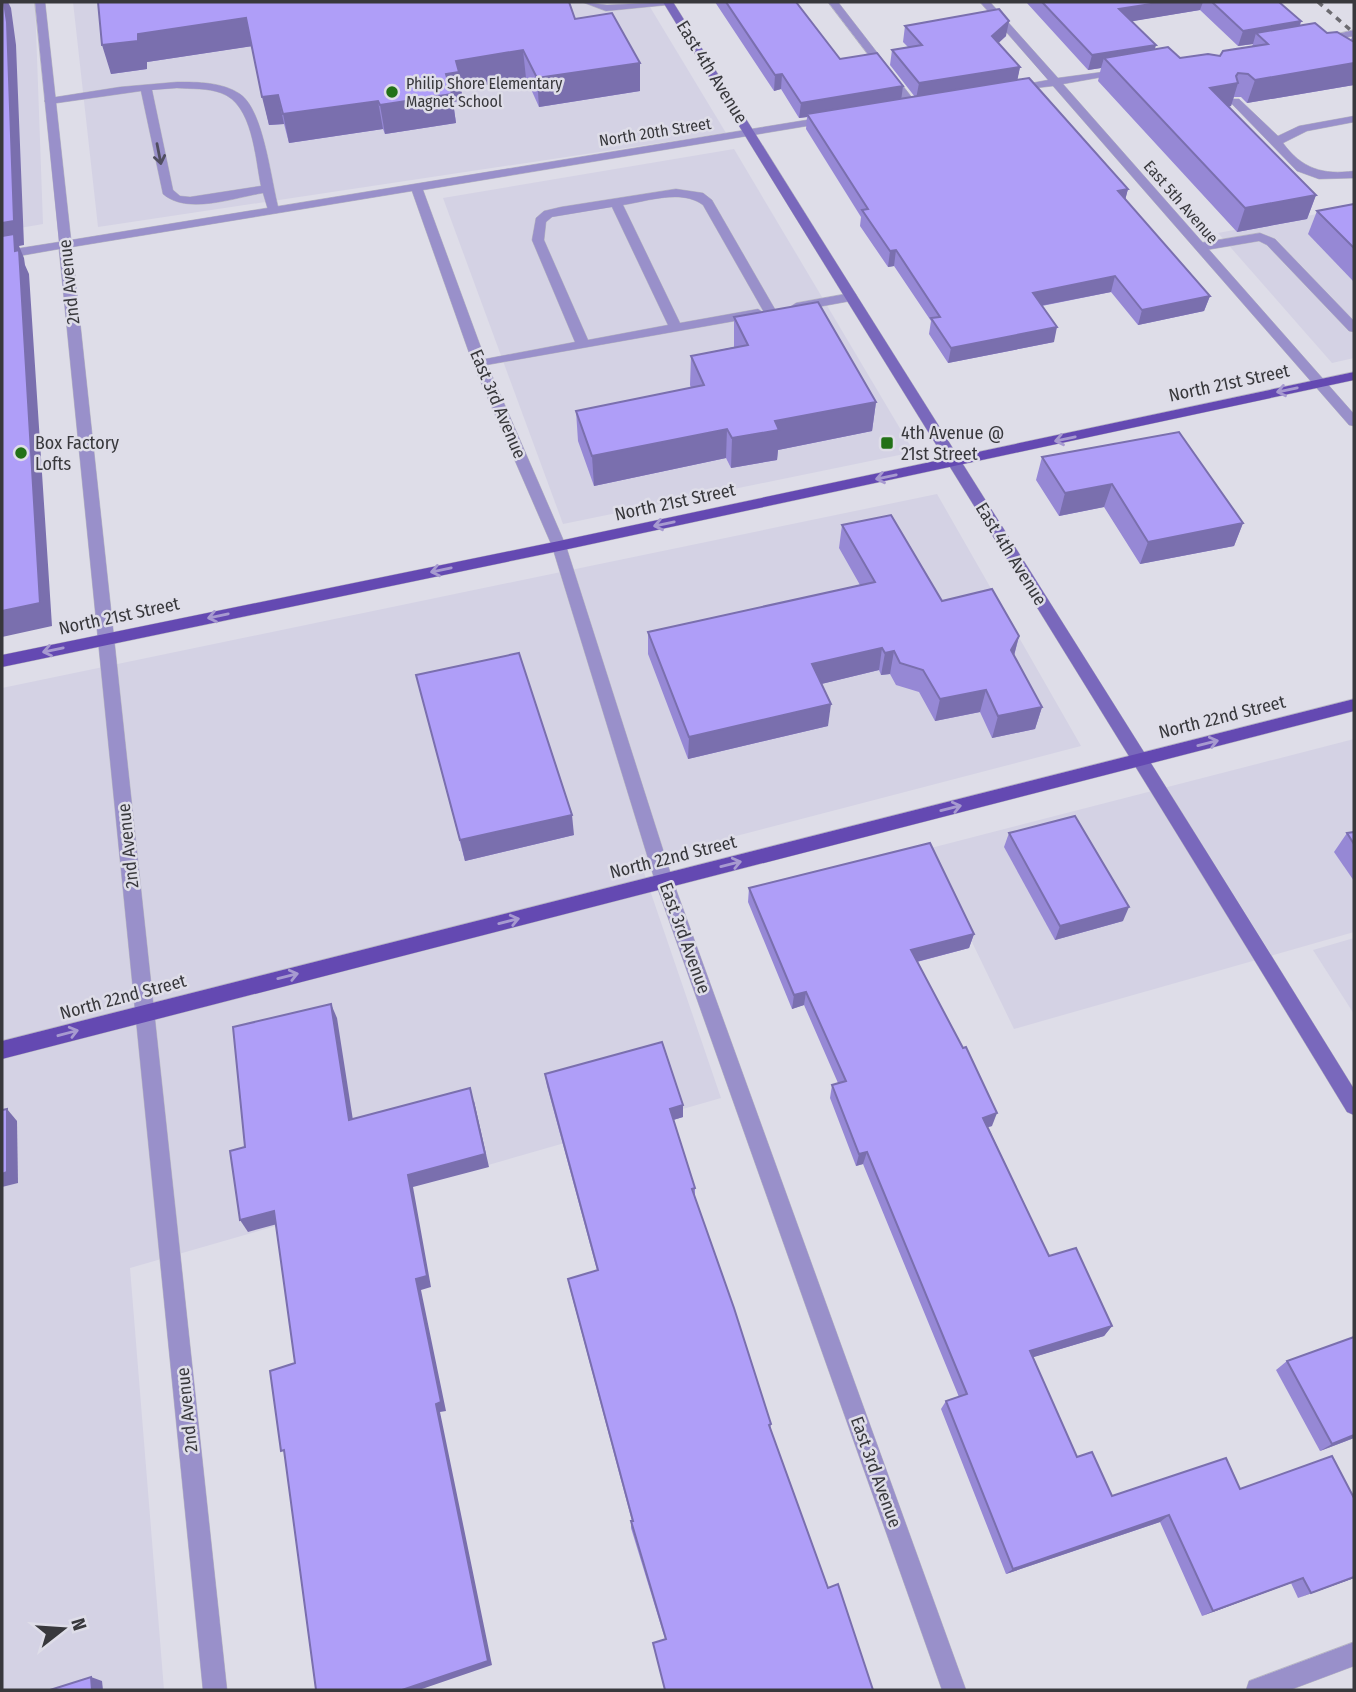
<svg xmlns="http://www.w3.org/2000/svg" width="1356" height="1692" viewBox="0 0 1356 1692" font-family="'Fira Sans Condensed',sans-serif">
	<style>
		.built { fill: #d4d2e4 }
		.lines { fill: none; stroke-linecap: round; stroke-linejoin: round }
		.lane-casing { stroke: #b9b9c2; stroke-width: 1 }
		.street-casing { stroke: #b9b9c2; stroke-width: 1 }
		.secondary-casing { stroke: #b9b9c2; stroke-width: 1 }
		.primary-casing { stroke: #b9b9c2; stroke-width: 1 }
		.lane { fill: #9990ca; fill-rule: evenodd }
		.street { fill: #9990ca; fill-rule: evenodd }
		.secondary { fill: #7968bc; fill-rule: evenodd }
		.primary { fill: #6449b2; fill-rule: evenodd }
		.rail { stroke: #6b6a70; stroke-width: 3.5; stroke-dasharray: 6 6; stroke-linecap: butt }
		.wall { fill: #9688d5; fill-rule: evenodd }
		.shaded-wall { fill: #7a6fae }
		.building { fill: #af9ef8; stroke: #7a6fae; stroke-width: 2 }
		.oneway { stroke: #504e60 }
		.oneway2 { stroke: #a79ad0 }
		.poi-dot { fill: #227117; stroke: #dedde8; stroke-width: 2.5 }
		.labels { text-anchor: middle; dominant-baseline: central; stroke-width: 5; stroke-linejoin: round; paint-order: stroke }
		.far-poi-label { font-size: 16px; fill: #38383c; stroke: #dedde8; text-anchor: start }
		.far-street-label { font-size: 16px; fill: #38383c; stroke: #dedde8 }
		.street-label { font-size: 18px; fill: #38383c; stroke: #dedde8 }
		.poi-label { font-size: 18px; fill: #38383c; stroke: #dedde8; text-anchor: start }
	</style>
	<rect width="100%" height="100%" fill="#dedde8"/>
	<g class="built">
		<path d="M2,2H35L43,224L2,231Z"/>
		<path d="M73,2H647L726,133L98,227Z"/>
		<path d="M734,149L914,452L563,524L443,198Z"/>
		<path d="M1354,207V358L1332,363L1218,233Z"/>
		<path d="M937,494L1081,746L640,861L721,1098L130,1268L164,1690H2V688Z"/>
		<path d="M1354,739V932L1014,1029L927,849Z"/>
		<path d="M1354,938V1014L1313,950Z"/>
	</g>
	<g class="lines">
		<g class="lane-casing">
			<g id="lane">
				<path d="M582,2L607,5L672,2L667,5L606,11Z"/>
				<path d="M828,2H838L917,104V108H909Z"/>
				<path d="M177,82C198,82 222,82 240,94C264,110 271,182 279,210L277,213H269L263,193C233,198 187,215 163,194L141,91L50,104L44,101L50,98L120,87ZM177,88C191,89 208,88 221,93C253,104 255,158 261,186L190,197L180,196L173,190L152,90Z"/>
				<path d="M1231,99H1239L1278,136L1299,126L1354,116V122L1307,131L1283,143C1302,169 1323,175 1354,171V178L1319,179L1297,171L1231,103Z"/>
				<path d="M676,189L703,193L712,200L776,311L775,314H765L703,205C682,189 648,201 623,205L680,323L758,309L764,313L763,316L475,367L473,364L480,360L575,342L532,240L536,218L544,211L561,207ZM612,207L668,325L588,340L544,240L546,222L552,217Z"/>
				<path d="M1260,233L1275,239L1354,321V332L1349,331L1267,245L1259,241L1200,251L1194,247L1200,243Z"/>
				<path d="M851,293L856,294V300L796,311L790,307L796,303Z"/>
			</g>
		</g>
		<g class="street-casing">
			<g id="street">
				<path d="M35,2H45L71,240L831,116L837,119L831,122L423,190L487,364L566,546L673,881L966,1690H942L655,881L552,546L473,364L412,191L72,247L227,1690H203L59,249L2,259V251L59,242Z"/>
				<path d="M980,2H990L1058,78L1125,69V73L1063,84L1354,414V426L1349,425L1053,86L1010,91V87L1048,80Z"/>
				<path d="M1354,30V36L1321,42L1316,39Z"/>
				<path d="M1354,1642V1666L1290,1690H1246L1249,1681Z"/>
			</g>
		</g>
		<g class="secondary-casing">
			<path id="secondary" d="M663,2H673C899,365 1129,725 1354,1089V1115L1347,1112C1122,741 890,373 663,2Z"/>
		</g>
		<g class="primary-casing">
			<g id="primary">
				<path d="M1354,372V380L559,551L2,667V655L559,541Z"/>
				<path d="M1354,699V711L2,1059V1041Z"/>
			</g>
		</g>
		<use href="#lane" class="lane"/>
		<use href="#street" class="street"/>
		<use href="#secondary" class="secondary"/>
		<use href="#primary" class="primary"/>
		<path class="rail" d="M1318,2L1354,33"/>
	</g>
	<g class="wall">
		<path d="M98,2L575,19L640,63V91L539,107L526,78L461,89L463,100L453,102L456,123L385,134L383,129L289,143L284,124L269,125L252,46L147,62V69L111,74Z"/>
		<path d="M715,2H796L840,59L901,99L915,97L890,65L892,50L908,47L903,42L905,26L1006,36L998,43L1020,67L1017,80L1128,189L1125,200L1210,296L1204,311L1138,325L1111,292L1042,306L1054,342L948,363L929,334L931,321L894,266L888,267L860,226L861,217L806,129L807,117L799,118L781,89L774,91Z"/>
		<path d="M1026,2H1279L1301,21L1300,26L1351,40L1354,30V85L1247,103L1241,97H1234L1231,106L1228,107L1316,195L1307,219L1237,232L1098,81L1101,68L1088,70ZM1200,10L1238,46L1253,44L1252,46L1220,56L1180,58L1155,49L1132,21Z"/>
		<path d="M1354,204V282L1308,234L1317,211Z"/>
		<path d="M734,317L876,402L872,431L778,450L777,460L731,468L726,458L594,486L578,441L576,411L691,388L690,385L691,356L734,347Z"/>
		<path d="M1042,457L1243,523L1234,546L1140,564L1104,507L1059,516L1036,480Z"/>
		<path d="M842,525L942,601L1019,636L1014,656L1042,707L1035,729L992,738L980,712L935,721L919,692L896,685L890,674L881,675L879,670L821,684L828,726L688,759L648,654V632L860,585L839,548Z"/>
		<path d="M416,675L574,835L465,861Z"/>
		<path d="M1354,832V881L1334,852L1347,833Z"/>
		<path d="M1009,833L1123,921L1055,940L1004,847Z"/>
		<path d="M749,888L974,934L969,948L917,962L992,1126L988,1127L1049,1256L1112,1326L1104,1336L1033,1357L1077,1457L1112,1496L1240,1489L1354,1578L1298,1598L1291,1583L1202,1616L1160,1522L1006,1574L941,1409L946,1401L959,1397L863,1164L856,1166L830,1098L832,1085L838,1083L804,1005L792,1009L748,902Z"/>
		<path d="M545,1074L683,1117L673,1120L695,1188V1198L771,1424L770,1429L828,1588L873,1690H665L653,1643L665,1639L631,1528V1521H632L570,1289L568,1279L597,1270L547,1086Z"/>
		<path d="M1287,1361L1354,1438L1320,1451L1276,1370Z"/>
	</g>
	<g class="shaded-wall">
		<path d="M3,2H8L11,8L16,45L24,245L19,246L24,258L25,265L29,274L52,626L2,637Z"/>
		<path d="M1164,2H1203L1200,10L1116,24L1119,9Z"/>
		<path d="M246,18L253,46L147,62V69L111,74L102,45L138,34Z"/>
		<path d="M1009,21L1006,36L989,52L992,36Z"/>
		<path d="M1301,21L1296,36L1256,33L1253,44L1238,46L1243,31Z"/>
		<path d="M1156,45L1152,60L1104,58L1101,68L1088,70L1092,55Z"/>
		<path d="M523,50L526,78L461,89L463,100L453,102L456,123L385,134L380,105L446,74L456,61Z"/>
		<path d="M640,63V91L539,107L537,78Z"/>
		<path d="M1354,63V85L1247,103L1255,80Z"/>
		<path d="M1020,67L1017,82L916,99L919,83Z"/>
		<path d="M1238,73L1235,84L1238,83L1231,106L1203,111L1210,88L1236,76Z"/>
		<path d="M782,74L781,89L774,91L775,75Z"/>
		<path d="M903,86L901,101L807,114V117L799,118L801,103Z"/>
		<path d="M278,95L284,124L269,125L262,97Z"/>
		<path d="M378,101L383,129L289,143L283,114Z"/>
		<path d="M1128,189L1124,204L1118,191Z"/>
		<path d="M1316,195L1307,219L1237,232L1245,208Z"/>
		<path d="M896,250L894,266L888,267L890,251Z"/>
		<path d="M1115,276L1111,292L1029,308L1033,293Z"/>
		<path d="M1210,296L1204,311L1138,325L1142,310Z"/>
		<path d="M1057,327L1054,342L948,363L951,348Z"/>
		<path d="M876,402L872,431L778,450L777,460L731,468L732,438L775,421Z"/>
		<path d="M727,429L726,458L594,486L592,456Z"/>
		<path d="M1112,484L1104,507L1059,516L1065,493Z"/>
		<path d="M1243,523L1234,546L1140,564L1148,542Z"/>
		<path d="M1019,636L1013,659L1011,650Z"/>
		<path d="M882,648L879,670L809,687L812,664Z"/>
		<path d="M894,651L890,674L881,675L885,653Z"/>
		<path d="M986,690L980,712L935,721L940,699Z"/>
		<path d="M831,704L828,726L688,759L689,737Z"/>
		<path d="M1042,707L1035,729L992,738L998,716Z"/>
		<path d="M572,815L574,835L465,861L460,840Z"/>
		<path d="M1129,907L1123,921L1055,940L1060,926Z"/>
		<path d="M974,934L969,948L908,964L911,950Z"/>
		<path d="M806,992L804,1005L792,1009L794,995Z"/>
		<path d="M331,1004L337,1018L355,1133L349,1120Z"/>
		<path d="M474,1101L489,1167L413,1187L431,1287L421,1290L446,1411L440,1412L492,1665L419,1690H402L436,1404L416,1279L408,1175Z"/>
		<path d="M683,1105V1117L670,1121V1109Z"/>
		<path d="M7,1109L17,1121L18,1183L2,1187V1174Z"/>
		<path d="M997,1113L992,1126L978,1130L983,1118Z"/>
		<path d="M867,1152L863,1164L856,1166L859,1154Z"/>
		<path d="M274,1211L281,1223L248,1232L240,1220Z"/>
		<path d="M1112,1326L1104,1336L1024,1360L1030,1351Z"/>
		<path d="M1354,1435V1438L1320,1451L1332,1444Z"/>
		<path d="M1169,1515L1160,1522L1006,1574L1013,1569Z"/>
		<path d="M1354,1577V1578L1298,1598L1311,1593Z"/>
		<path d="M1303,1578L1291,1583L1202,1616L1213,1611Z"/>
		<path d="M91,1677L102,1681L103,1690H92Z"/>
	</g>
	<g class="building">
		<path d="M2,2H4L7,22L14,221L2,223Z"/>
		<path d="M98,2H569L575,19L612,13L640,63L537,78L523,50L456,61L459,72L446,74L452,94L380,105L378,101L283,114L278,95L262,97L246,18L138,34V41L102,45Z"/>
		<path d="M726,2H796L840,59L877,53L903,86L801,103L782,74L775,75Z"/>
		<path d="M1042,2H1164L1119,9L1156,45L1092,55Z"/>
		<path d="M1212,2H1279L1301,21L1243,31Z"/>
		<path d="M999,9L1009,21L992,36L1020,67L919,83L892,50L922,45L905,26Z"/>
		<path d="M1315,23L1327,33L1337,32L1354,42V63L1255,80L1248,74L1238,73L1236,76L1238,83L1210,88L1316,195L1245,208L1104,58L1168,47L1180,58L1208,54L1220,56L1223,51L1268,44L1256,33Z"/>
		<path d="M1029,78L1128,189L1118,191L1210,296L1142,310L1115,276L1033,293L1057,327L951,348L931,318L940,317L896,250L890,251L862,210L868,209L807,114Z"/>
		<path d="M1354,204V248L1317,211Z"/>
		<path d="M14,234L15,251L19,250L40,603L2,611V236Z"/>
		<path d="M818,302L876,402L775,421L779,430L732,438L727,429L592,456L576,411L704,385L691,356L748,345L734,317Z"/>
		<path d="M1179,432L1243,523L1148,542L1112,484L1065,493L1042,457Z"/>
		<path d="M891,515L942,601L992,589L1019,636L1011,650L1042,707L998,716L986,690L940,699L923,670L900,663L894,651L885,653L882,648L812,664L831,704L689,737L648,632L875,582L842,525Z"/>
		<path d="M519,653L572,815L460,840L416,675Z"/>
		<path d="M1075,816L1129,907L1060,926L1009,833Z"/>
		<path d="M1354,832V844L1347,833Z"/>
		<path d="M930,843L974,934L911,950L963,1048L966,1047L997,1113L983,1118L1049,1256L1076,1248L1112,1326L1030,1351L1077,1457L1092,1452L1112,1496L1226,1458L1240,1489L1332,1456L1354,1498V1577L1311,1593L1303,1578L1213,1611L1169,1515L1013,1569L946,1401L967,1394L867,1152L859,1154L832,1085L846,1081L806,992L794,995L749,888Z"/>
		<path d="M331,1004L349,1120L470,1088L485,1154L408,1175L427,1276L416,1279L441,1402L436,1404L488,1661L402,1690H316L284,1450L281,1451L270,1371L295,1363L274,1211L240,1220L230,1151L245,1147L233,1027Z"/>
		<path d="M662,1042L683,1105L670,1109L695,1188L692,1189L734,1308L771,1424L769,1425L828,1588L838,1584L873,1690H665L653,1643L666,1639L631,1521H633L568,1279L598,1270L545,1074Z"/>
		<path d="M7,1109V1172L2,1174V1110Z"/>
		<path d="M1354,1337V1435L1332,1444L1287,1361Z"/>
		<path d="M91,1677L92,1690H50Z"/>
	</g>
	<defs><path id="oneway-shaft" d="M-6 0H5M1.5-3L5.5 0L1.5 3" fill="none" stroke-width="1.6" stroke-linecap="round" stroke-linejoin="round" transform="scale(1.75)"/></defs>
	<use class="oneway" href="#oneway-shaft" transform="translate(159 154) rotate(79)"/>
	<g class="oneway2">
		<use href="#oneway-shaft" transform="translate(1287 390) rotate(168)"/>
		<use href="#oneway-shaft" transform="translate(1065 439) rotate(168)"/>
		<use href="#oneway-shaft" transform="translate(886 477) rotate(168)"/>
		<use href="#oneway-shaft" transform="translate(664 524) rotate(168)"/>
		<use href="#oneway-shaft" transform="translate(441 570) rotate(168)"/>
		<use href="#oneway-shaft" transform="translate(218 616) rotate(168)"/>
		<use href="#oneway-shaft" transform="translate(53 650) rotate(168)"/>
		<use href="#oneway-shaft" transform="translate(1208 743) rotate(-14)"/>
		<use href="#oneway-shaft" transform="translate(951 808) rotate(-14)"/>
		<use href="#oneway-shaft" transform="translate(731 864) rotate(-14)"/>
		<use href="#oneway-shaft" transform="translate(509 921) rotate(-14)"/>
		<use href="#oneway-shaft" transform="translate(288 976) rotate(-14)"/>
		<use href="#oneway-shaft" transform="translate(68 1033) rotate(-15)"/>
	</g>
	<g class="poi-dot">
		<circle cx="392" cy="92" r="7"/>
		<rect x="880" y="436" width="14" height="14" rx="3.5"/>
		<circle cx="21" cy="453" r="7"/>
	</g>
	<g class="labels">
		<g class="far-poi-label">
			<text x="406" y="83">Philip Shore Elementary<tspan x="406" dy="18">Magnet School</tspan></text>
		</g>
		<g class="far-street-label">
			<text transform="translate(655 132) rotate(-9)">North 20th Street</text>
			<text transform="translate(1181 202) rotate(49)">East 5th Avenue</text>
		</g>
		<g class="street-label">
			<text transform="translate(712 72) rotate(58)">East 4th Avenue</text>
			<text transform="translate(69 282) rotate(-96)">2nd Avenue</text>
			<text transform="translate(1229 383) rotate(-12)">North 21st Street</text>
			<text transform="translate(498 404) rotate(67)">East 3rd Avenue</text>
			<text transform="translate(675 502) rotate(-12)">North 21st Street</text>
			<text transform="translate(1011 554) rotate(58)">East 4th Avenue</text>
			<text transform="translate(119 616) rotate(-12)">North 21st Street</text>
			<text transform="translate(1222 717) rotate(-14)">North 22nd Street</text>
			<text transform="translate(128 846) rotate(-96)">2nd Avenue</text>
			<text transform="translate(673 857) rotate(-14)">North 22nd Street</text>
			<text transform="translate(685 938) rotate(70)">East 3rd Avenue</text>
			<text transform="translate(123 997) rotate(-15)">North 22nd Street</text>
			<text transform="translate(187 1410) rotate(-96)">2nd Avenue</text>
			<text transform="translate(876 1472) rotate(70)">East 3rd Avenue</text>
		</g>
		<g class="poi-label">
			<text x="901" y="433">4th Avenue @<tspan x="901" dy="21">21st Street</tspan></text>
			<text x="35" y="443">Box Factory<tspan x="35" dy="21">Lofts</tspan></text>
		</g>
	</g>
	<rect width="1356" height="1692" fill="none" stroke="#38383c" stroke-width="7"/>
	<g transform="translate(63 1629) rotate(73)" stroke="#dedde8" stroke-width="5" paint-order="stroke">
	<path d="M0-5L12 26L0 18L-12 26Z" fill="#38383c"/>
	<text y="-10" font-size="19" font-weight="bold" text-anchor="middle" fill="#38383c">N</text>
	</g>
</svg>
